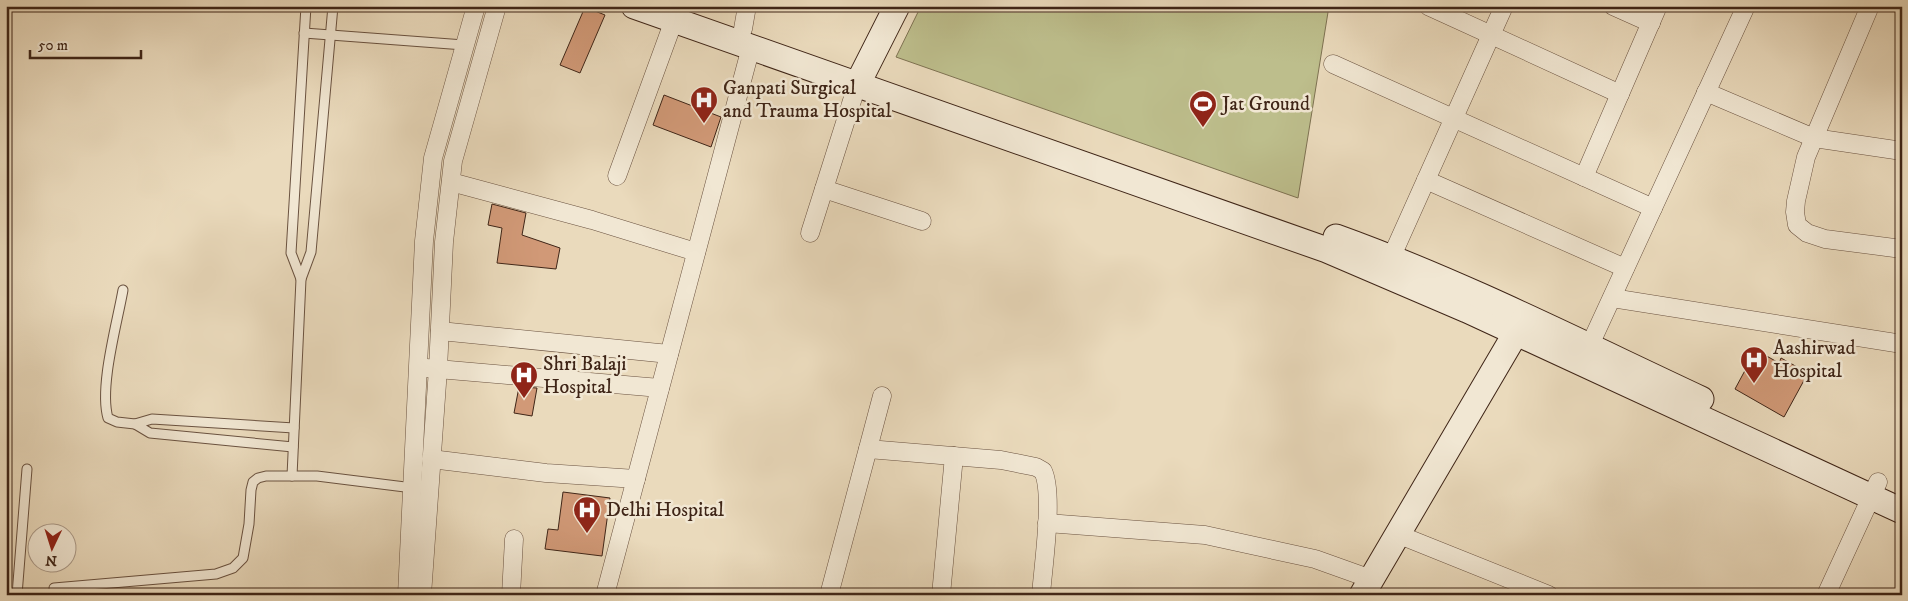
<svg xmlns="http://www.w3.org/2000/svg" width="1908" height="601" viewBox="0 0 1908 601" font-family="'IM FELL DW Pica',serif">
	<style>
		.green { fill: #bdbe8c; stroke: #7e7252 }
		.building { fill: #d19977; stroke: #3f2517 }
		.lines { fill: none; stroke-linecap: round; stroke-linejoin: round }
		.lane-casing { stroke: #6a5240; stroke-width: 11 }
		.street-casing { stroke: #6a5240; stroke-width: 19 }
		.secondary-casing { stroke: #3f2517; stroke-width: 27 }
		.lane { stroke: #f1e7d3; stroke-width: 9 }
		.street { stroke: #f1e7d3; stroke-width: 18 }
		.secondary { stroke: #f1e7d3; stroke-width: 25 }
		.labels { text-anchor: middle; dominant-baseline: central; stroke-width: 5; stroke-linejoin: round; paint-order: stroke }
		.poi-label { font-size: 20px; fill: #3f2517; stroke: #f1e7d3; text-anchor: start }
	</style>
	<rect width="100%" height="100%" fill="#eadabc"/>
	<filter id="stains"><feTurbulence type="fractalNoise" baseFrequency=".004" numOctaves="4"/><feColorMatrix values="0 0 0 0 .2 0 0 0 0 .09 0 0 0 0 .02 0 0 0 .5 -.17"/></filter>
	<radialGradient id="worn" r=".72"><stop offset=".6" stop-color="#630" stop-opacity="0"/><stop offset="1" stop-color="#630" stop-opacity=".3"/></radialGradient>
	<path class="green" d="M921,6H1329L1298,198L896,57Z"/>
	<g class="building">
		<path d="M585,7L605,15L580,73L560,65Z"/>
		<path d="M664,95L721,117L711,147L653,125Z"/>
		<path d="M492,204L526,213L522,235L560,248L556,269L497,263L502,228L488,225Z"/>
		<path d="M1756,350L1779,363L1781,358L1808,373L1784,417L1735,389Z"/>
		<path d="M519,387L537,388L532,416L514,413Z"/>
		<path d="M563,492L610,498L602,556L545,549L548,529L558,530Z"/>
	</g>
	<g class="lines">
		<g class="lane-casing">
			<g id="lane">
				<path d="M304,33L464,45"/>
				<path d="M301,279L291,253L306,6"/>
				<path d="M123,290C117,324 99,387 108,418L117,422L135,424"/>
				<path d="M293,447L150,433L135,424L152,419L294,428"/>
				<path d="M292,476L301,279L311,252L333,6"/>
				<path d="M54,588L216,574L233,568L243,558L249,524L251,490L253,482L258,478L266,476H317L413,488"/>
				<path d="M17,595L27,469"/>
			</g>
		</g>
		<g class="street-casing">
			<g id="street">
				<path d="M1428,6L1620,94"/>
				<path d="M1613,6L1651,23"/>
				<path d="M1870,6L1806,157L1796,201L1795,212L1797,225L1807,233L1825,239L1902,249"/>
				<path d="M743,29L747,6"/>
				<path d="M1333,64L1653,208"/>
				<path d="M1706,92L1814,138L1902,151"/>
				<path d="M617,176L674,20"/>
				<path d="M1584,177L1658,6"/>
				<path d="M1426,180L1625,268"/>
				<path d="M451,182L592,220L696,252"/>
				<path d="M824,189L922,221"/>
				<path d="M810,233L857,85"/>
				<path d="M1387,267L1504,6"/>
				<path d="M1612,298L1902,344"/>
				<path d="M440,331L669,354"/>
				<path d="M1589,347L1746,6"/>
				<path d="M426,368L660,388"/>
				<path d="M868,449L1001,460L1036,467L1043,471C1054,494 1043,567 1041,595"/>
				<path d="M431,459L546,473L636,479"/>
				<path d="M1047,523L1205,535L1315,559L1371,579"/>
				<path d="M1397,534L1549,595"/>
				<path d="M407,595L424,241L433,158L476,6"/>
				<path d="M422,595L438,369L444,242L453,161L497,6"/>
				<path d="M511,595L514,539"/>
				<path d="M605,595L751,47"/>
				<path d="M829,595L882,396"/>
				<path d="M941,595L954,456"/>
				<path d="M1826,595L1878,482"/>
			</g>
		</g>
		<g class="secondary-casing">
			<g id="secondary">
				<path d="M634,6L1327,250L1467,310L1902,511"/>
				<path d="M857,85L897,6"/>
				<path d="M1336,237C1461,282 1581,343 1701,399"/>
				<path d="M1362,595L1524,319"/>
			</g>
		</g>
		<use href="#lane" class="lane"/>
		<use href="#street" class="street"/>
		<use href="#secondary" class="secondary"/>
	</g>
	<defs>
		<g id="hospital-pin" transform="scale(1.4375)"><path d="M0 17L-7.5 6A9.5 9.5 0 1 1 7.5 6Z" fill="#8f2418" stroke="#f1e7d3"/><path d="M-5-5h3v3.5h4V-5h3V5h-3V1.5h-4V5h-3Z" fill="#fff"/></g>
		<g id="stadium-pin" transform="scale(1.4375)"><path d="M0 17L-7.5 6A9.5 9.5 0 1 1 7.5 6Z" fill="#8f2418" stroke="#f1e7d3"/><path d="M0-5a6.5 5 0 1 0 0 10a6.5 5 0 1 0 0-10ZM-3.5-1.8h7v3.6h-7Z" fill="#fff"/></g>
	</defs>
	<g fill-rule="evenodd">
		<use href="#hospital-pin" x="704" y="100"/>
		<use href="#stadium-pin" x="1203" y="104"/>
		<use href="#hospital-pin" x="1754" y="360"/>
		<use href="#hospital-pin" x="524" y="375"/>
		<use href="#hospital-pin" x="587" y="510"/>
	</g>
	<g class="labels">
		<g class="poi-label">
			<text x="723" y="88">Ganpati Surgical<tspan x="723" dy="23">and Trauma Hospital</tspan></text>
			<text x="1222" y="104">Jat Ground</text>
			<text x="1773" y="348">Aashirwad<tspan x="1773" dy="23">Hospital</tspan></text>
			<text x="543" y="364">Shri Balaji<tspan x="543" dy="23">Hospital</tspan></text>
			<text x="606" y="510">Delhi Hospital</text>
		</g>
	</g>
	<rect width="1908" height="601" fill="none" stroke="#eadabc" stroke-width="25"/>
	<rect x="8" y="8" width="1893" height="586" fill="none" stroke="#3f2517" stroke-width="2.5"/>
	<rect x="12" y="12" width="1883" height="576" fill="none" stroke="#3f2517"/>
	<g transform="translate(52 548) rotate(184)"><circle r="24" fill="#f1e7d3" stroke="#aa9988"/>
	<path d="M0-4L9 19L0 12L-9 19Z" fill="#8f2418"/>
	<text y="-8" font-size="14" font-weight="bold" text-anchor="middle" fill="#3f2517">N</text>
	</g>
	<path d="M30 50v8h111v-8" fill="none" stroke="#3f2517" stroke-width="2.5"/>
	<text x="38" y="50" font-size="15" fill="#3f2517" stroke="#f1e7d3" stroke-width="4" paint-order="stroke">50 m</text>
	<rect width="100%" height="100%" filter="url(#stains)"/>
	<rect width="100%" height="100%" fill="url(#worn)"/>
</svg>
